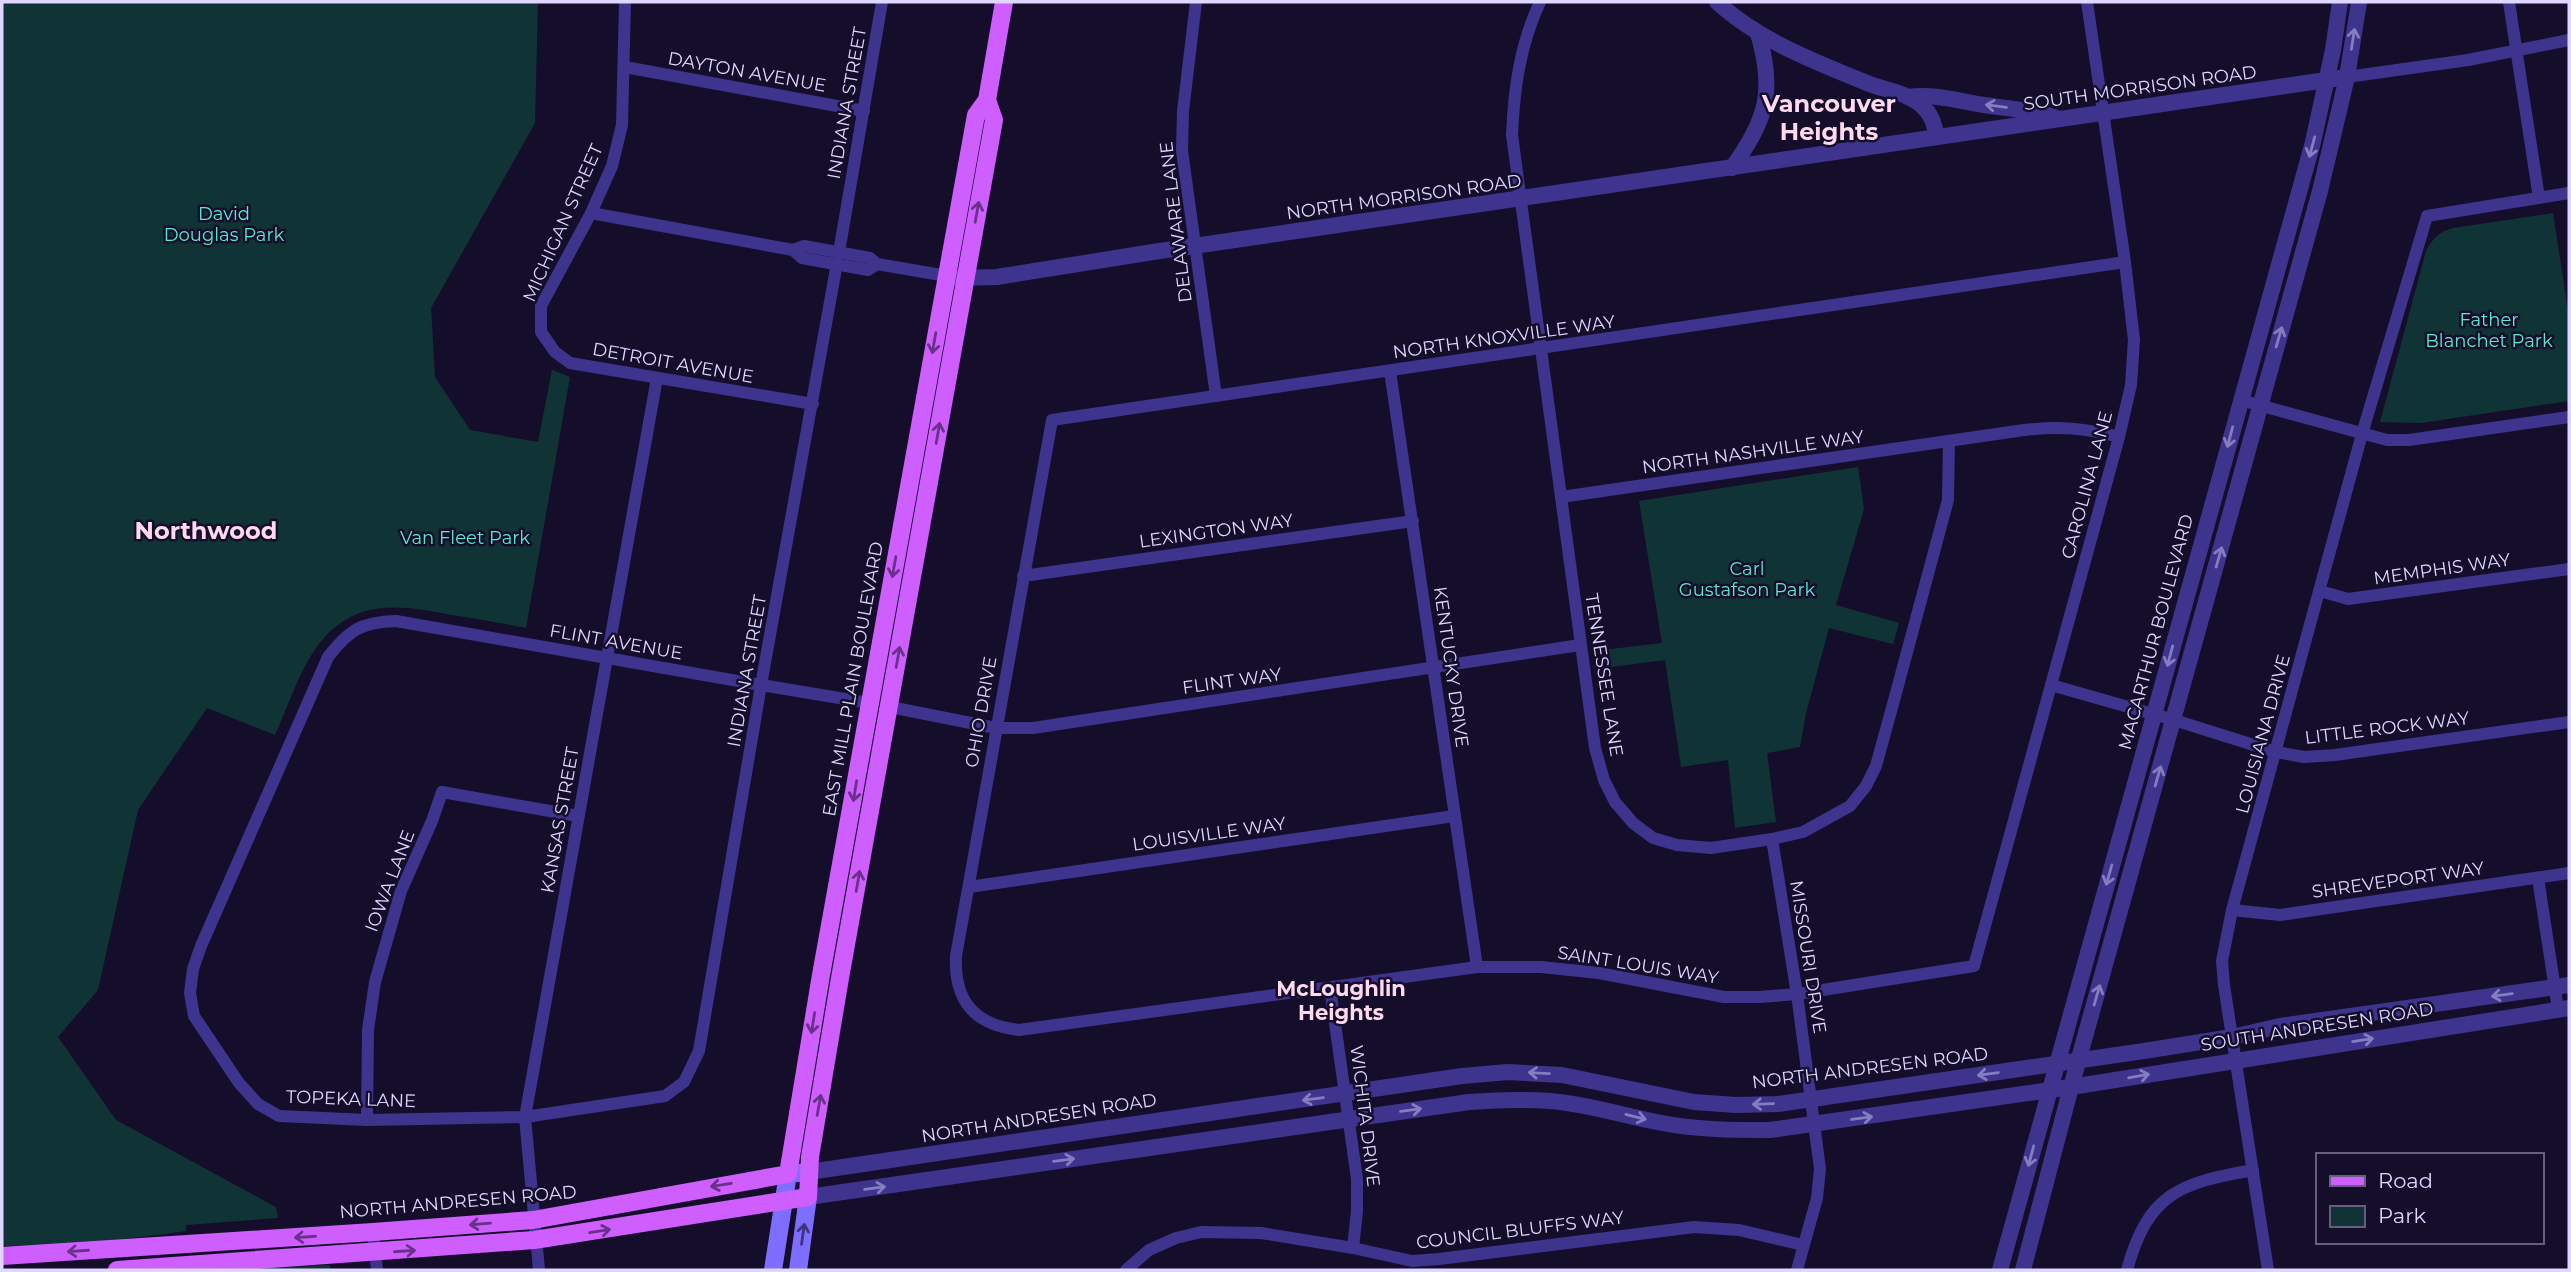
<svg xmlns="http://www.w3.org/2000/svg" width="2571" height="1272" viewBox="0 0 2571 1272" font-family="Montserrat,sans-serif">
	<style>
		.green { fill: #103435 }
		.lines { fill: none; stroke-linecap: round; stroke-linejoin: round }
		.minor { stroke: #3e348e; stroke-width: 12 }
		.tertiary { stroke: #3e348e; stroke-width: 16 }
		.secondary { stroke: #7d6eff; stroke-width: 18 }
		.primary { stroke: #cf5eff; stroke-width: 18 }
		.oneway { stroke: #867dc1 }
		.oneway2 { stroke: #69328a }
		.oneway3 { stroke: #3f3480 }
		.labels { text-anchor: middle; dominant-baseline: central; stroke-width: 5; stroke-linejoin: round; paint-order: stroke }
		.street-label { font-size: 18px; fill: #dfd7ff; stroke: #150e2b }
		.park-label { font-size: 18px; fill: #56ecd2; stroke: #150e2b }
		.quarter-label { font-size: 21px; font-weight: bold; fill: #ffd9ee; stroke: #150e2b }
		.district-label { font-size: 24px; font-weight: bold; fill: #ffd9ee; stroke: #150e2b }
	</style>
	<rect width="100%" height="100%" fill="#150e2b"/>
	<g class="green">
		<path d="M2,2H538L535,123L431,308L435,377L470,430L538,442L552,370L570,377L526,628C502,623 477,619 452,615C399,605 353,597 316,648C298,673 288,707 275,735L207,708L138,810L98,990L58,1037L116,1120L276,1207L278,1218L186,1225V1231C125,1240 63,1245 2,1246Z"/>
		<path d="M2553,213L2569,317V401L2421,423L2380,422L2426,251C2432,239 2439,232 2453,228Z"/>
		<path d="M1858,467L1864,509L1836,605L1899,623L1893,644L1829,628L1806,713L1800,747L1767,753L1776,822L1735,828L1728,760L1681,767L1665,660L1596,669L1594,651L1662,643L1639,501Z"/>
		<path d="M330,1265V1270H233Z"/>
	</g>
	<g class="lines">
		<g class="minor">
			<path d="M625,2L622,125L612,166L591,213L541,306V332L555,352L570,363L813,404"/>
			<path d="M1196,2L1183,111L1182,151L1216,396"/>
			<path d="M1540,2C1520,45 1514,88 1512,135L1595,748L1604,780L1615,802L1633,823L1653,838L1677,845L1711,848L1772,839L1803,832L1850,806L1866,786L1876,766L1896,693L1948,500L1949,441"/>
			<path d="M2087,2L2125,262L2134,340L2131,385L2119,437L1974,966L1797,994L1760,997H1724L1599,973L1541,967H1477L1019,1030C974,1025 954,1001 956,956L1052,420L2125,262"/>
			<path d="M2509,2L2539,198"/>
			<path d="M625,67L864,111"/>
			<path d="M2347,77L2468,60L2569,40"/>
			<path d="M591,213L793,250L802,258L868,270L877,264"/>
			<path d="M793,250L804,246L870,258L877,264L947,276"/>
			<path d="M839,252L882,2"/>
			<path d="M837,263L761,685L699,1051L684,1082L665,1096L525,1117L367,1120L279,1116L258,1104L239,1083L194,1016L190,993L193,969L201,946L328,657C349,630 361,622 396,621C553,649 711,677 869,703"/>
			<path d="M1390,371L1477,967"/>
			<path d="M2240,400L2387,440H2409L2569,417"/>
			<path d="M1561,497L2024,430C2059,426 2085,428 2119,437"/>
			<path d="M1023,576L1413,521"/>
			<path d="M2320,591L2348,599L2569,569"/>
			<path d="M2051,685L2174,720L2276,752L2304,757L2335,755L2569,722"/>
			<path d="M890,707L996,728H1033L1580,645"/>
			<path d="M1772,839L1797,994L1820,1169L1817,1198L1797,1270"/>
			<path d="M2538,878L2558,1009"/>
			<path d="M969,887L1454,816"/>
			<path d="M2232,910L2280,915L2569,873"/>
			<path d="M1330,988L1357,1179V1211L1353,1248"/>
			<path d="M367,1120L368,1030L375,982L401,891L432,821L442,792L578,816"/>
			<path d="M373,1232L377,1270"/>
			<path d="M539,1270L525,1117L657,378"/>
			<path d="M1126,1270L1149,1250L1176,1238L1201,1232L1261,1233L1353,1248L1412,1261L1439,1259L1694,1227L1739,1230L1803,1245"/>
			<path d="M2127,1270C2148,1193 2180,1183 2253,1170"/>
			<path d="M2268,1270L2224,985L2222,961L2232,910L2362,434L2427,216L2569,193"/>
		</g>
		<g class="tertiary">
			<path d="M1717,2C1758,40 1815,62 1867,83C1884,90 1906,92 1921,105C1932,114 1934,124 1937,137"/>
			<path d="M1908,97C1934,93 1958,101 1984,105C2010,109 2035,110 2060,119"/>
			<path d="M1732,168C1767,118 1775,92 1758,33"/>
			<path d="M956,278L997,277L1153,252L2347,77"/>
			<path d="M809,1172L1462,1076L1508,1072L1562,1075L1694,1102L1736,1105L1778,1104L2144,1051L2232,1037L2280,1026L2569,985"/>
			<path d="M808,1197L1469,1102C1496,1100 1523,1099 1550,1101C1588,1104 1624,1116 1662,1123C1698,1130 1734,1130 1770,1130L2071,1087L2569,1008"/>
			<path d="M2000,1270L2313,142L2333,50L2340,2"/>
			<path d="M2023,1270L2071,1087L2320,191L2347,77L2359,2"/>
		</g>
		<g class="secondary">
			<path d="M773,1270L788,1174L809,1172"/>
			<path d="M798,1270L808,1197"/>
		</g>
		<g class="primary">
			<path d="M2,1256L373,1232L533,1220L788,1174L821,975L976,115L987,100L1004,2"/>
			<path d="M117,1270L534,1240L808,1197L810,1157L840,978L994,120L987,100"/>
		</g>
	</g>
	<defs><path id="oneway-shaft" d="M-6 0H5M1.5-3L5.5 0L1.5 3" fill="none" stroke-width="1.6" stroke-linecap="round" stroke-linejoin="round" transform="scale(1.75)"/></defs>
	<g class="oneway">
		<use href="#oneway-shaft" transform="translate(2353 39) rotate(-81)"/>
		<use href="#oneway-shaft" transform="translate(1996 106) rotate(-172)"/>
		<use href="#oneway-shaft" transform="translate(2312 147) rotate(105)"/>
		<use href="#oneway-shaft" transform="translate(2279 337) rotate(-74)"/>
		<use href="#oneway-shaft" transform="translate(2230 437) rotate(105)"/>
		<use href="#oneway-shaft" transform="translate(2219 557) rotate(-74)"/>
		<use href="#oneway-shaft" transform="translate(2170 656) rotate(105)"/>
		<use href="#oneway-shaft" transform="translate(2158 776) rotate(-74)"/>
		<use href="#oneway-shaft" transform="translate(2109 875) rotate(106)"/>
		<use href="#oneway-shaft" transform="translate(2097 995) rotate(-74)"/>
		<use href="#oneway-shaft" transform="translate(2502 995) rotate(172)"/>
		<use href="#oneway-shaft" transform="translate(2363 1040) rotate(-9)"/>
		<use href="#oneway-shaft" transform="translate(1539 1073) rotate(-177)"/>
		<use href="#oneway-shaft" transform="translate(1988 1074) rotate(172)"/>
		<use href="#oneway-shaft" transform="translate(2139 1076) rotate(-10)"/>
		<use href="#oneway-shaft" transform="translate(1313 1099) rotate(172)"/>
		<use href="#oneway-shaft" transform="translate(1763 1104) rotate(178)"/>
		<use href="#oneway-shaft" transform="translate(1411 1110) rotate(-8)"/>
		<use href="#oneway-shaft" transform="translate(1636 1117) rotate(14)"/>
		<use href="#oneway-shaft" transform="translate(1862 1118) rotate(-8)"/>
		<use href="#oneway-shaft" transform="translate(2031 1156) rotate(105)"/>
		<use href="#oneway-shaft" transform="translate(1064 1160) rotate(-8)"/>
		<use href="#oneway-shaft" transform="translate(875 1188) rotate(-8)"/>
	</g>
	<g class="oneway2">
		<use href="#oneway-shaft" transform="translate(977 212) rotate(-80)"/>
		<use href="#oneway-shaft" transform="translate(934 343) rotate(100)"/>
		<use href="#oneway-shaft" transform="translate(938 433) rotate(-80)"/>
		<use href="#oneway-shaft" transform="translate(894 567) rotate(100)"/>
		<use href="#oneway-shaft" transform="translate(898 657) rotate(-80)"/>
		<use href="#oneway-shaft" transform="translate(855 791) rotate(99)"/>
		<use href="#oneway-shaft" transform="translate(858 881) rotate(-80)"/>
		<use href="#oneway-shaft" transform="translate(813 1023) rotate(99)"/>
		<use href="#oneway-shaft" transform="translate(819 1105) rotate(-80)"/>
		<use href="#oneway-shaft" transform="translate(721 1185) rotate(171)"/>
		<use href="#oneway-shaft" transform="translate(480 1224) rotate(175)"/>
		<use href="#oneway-shaft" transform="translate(600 1231) rotate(-9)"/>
		<use href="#oneway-shaft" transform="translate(305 1237) rotate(176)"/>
		<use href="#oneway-shaft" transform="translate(78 1251) rotate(176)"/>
		<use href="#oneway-shaft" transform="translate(405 1251) rotate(-4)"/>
	</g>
	<use class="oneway3" href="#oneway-shaft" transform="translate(803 1234) rotate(-82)"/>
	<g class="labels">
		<g class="street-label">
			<text transform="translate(747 72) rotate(10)">DAYTON AVENUE</text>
			<text transform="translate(2140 88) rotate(-8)">SOUTH MORRISON ROAD</text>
			<text transform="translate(847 103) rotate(-80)">INDIANA STREET</text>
			<text transform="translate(1404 197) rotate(-8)">NORTH MORRISON ROAD</text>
			<text transform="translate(1176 222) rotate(-97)">DELAWARE LANE</text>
			<text transform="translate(563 223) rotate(-66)">MICHIGAN STREET</text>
			<text transform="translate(1504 337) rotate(-8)">NORTH KNOXVILLE WAY</text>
			<text transform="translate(673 363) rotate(10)">DETROIT AVENUE</text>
			<text transform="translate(1753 452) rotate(-8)">NORTH NASHVILLE WAY</text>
			<text transform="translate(2087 485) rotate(-75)">CAROLINA LANE</text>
			<text transform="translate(1216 531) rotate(-8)">LEXINGTON WAY</text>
			<text transform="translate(2442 569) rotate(-8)">MEMPHIS WAY</text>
			<text transform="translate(2156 632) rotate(-75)">MACARTHUR BOULEVARD</text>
			<text transform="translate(616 642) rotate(10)">FLINT AVENUE</text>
			<text transform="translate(1451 667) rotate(82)">KENTUCKY DRIVE</text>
			<text transform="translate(747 671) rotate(-80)">INDIANA STREET</text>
			<text transform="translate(1604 675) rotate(81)">TENNESSEE LANE</text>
			<text transform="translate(853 679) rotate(-80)">EAST MILL PLAIN BOULEVARD</text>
			<text transform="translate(1232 681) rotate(-8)">FLINT WAY</text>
			<text transform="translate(981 712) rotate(-80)">OHIO DRIVE</text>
			<text transform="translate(2387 728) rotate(-7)">LITTLE ROCK WAY</text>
			<text transform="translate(2263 734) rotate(-75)">LOUISIANA DRIVE</text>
			<text transform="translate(560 820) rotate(-80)">KANSAS STREET</text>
			<text transform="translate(1209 834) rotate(-8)">LOUISVILLE WAY</text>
			<text transform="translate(2398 880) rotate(-8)">SHREVEPORT WAY</text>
			<text transform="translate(390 881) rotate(-69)">IOWA LANE</text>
			<text transform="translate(1808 957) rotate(81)">MISSOURI DRIVE</text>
			<text transform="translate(1638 965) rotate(9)">SAINT LOUIS WAY</text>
			<text transform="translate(2317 1027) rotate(-9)">SOUTH ANDRESEN ROAD</text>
			<text transform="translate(1870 1068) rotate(-7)">NORTH ANDRESEN ROAD</text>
			<text transform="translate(351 1099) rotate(2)">TOPEKA LANE</text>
			<text transform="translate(1365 1116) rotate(83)">WICHITA DRIVE</text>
			<text transform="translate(1039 1118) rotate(-9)">NORTH ANDRESEN ROAD</text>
			<text transform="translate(458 1202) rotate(-5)">NORTH ANDRESEN ROAD</text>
			<text transform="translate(1520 1230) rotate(-7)">COUNCIL BLUFFS WAY</text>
		</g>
		<g class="park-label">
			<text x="224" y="214">David<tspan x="224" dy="21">Douglas Park</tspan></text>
			<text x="2489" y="320">Father<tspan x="2489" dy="21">Blanchet Park</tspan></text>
			<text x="465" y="538">Van Fleet Park</text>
			<text x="1747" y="569">Carl<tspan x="1747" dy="21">Gustafson Park</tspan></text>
		</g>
		<g class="quarter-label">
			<text x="1341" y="988">McLoughlin<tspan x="1341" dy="24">Heights</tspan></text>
		</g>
		<g class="district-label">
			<text x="1829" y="103">Vancouver<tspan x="1829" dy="28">Heights</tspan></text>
			<text x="206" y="530">Northwood</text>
		</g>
	</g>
	<rect width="2571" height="1272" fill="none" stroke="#dfd7ff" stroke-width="7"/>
	<rect x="2316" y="1153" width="228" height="91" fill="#150e2b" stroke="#665e80" stroke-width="2"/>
	<rect x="2330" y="1176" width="35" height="10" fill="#cf5eff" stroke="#665e80" stroke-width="2"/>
	<text x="2378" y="1188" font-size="21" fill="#dfd7ff">Road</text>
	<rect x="2330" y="1206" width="35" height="21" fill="#103435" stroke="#665e80" stroke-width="2"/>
	<text x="2378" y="1223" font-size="21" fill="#dfd7ff">Park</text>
</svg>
